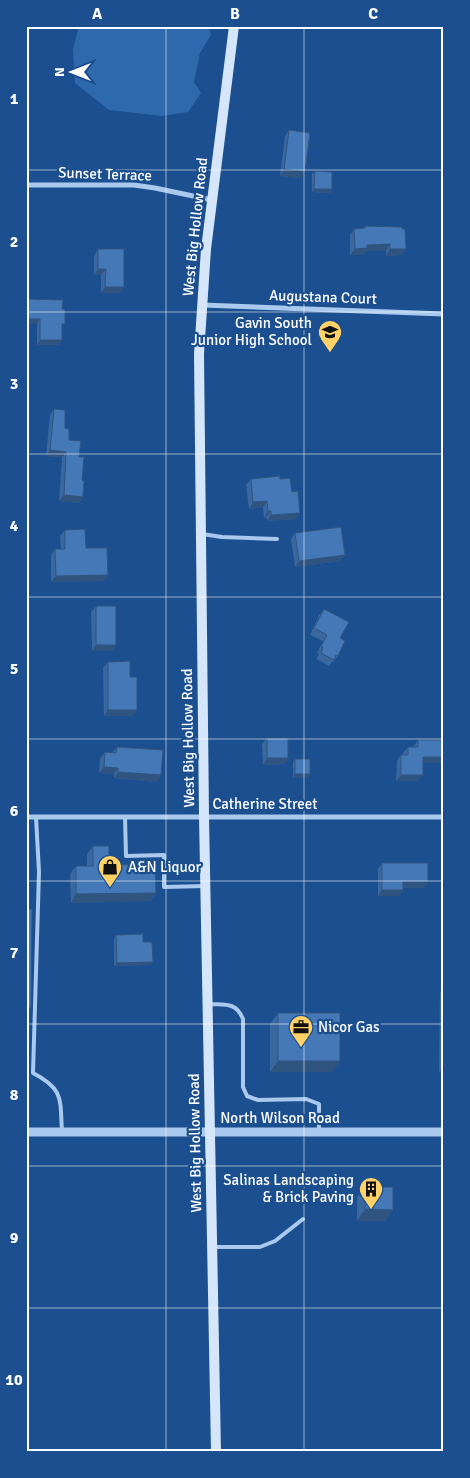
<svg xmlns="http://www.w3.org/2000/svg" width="470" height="1478" viewBox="0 0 470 1478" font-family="Signika,sans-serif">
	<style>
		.green { fill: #2e69ad }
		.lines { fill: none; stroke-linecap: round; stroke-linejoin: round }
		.service { stroke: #a9c9ee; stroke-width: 4 }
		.minor { stroke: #a9c9ee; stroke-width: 5 }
		.tertiary { stroke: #a9c9ee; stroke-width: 9 }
		.secondary { stroke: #d6e6fa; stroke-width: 10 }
		.wall { fill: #3a679d }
		.shaded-wall { fill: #305480 }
		.building { fill: #4478b7; stroke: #305480 }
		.grid { fill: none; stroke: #fff; stroke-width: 1; stroke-opacity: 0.55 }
		.labels { text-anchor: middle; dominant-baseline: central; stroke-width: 4.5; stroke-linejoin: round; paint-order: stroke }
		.street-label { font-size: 15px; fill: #fff; stroke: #1b4f8f }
		.poi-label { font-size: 15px; fill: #fff; stroke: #1b4f8f; text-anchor: end }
		.neatline { fill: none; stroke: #fff; stroke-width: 2 }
		.grid-label { font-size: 16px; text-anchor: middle; font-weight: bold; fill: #fff }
	</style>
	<rect width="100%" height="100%" fill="#1b4f8f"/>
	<path class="green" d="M79,26H209L211,35L200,53L194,82L201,93L188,112L162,116L109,110L75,83L73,49Z"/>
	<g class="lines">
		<g class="service">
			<path d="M202,534L222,537L277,539"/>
			<path d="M36,817L39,872L33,1073C64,1089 60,1099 62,1132"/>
			<path d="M125,817L126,856L164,855V887L205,886"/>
			<path d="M210,1004C226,1005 236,1002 243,1019V1087L247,1096L258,1100L306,1099L319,1104V1131"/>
			<path d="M214,1247H260L275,1241L303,1219"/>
		</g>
		<g class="minor">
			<path d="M26,185H134L155,188L212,200"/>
			<path d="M202,305L444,314"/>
			<path d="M26,817H444"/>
		</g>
		<path class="tertiary" d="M26,1132H444"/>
		<path class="secondary" d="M216,1452L204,816L199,354L206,249L234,26"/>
	</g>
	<g class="wall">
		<path d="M289,130L301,178L280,176L285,136Z"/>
		<path d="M315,171L332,189L329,193L312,192V174Z"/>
		<path d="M365,226L406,249L401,255L386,256V251H366L363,255H350V235L354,229L363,228Z"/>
		<path d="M98,249L120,293H101V275H94V256Z"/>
		<path d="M26,299L62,340L58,345H37V324Z"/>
		<path d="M54,409L65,428L69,440L79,457L82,480L83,497L79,503L59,501L62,457L46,456L50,415Z"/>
		<path d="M251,479H280L296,519L267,521L266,517L264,518L263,507L249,509L246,485Z"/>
		<path d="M65,530L86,548L103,581L51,582V555L55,549H61L60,536Z"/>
		<path d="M295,533L345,555L340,561L295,567L291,539Z"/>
		<path d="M96,606L112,651H92L91,612Z"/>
		<path d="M324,609L340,638L338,656L333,662H332L329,666L316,659L319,654L317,653L323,641L310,635L319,615Z"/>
		<path d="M108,662L130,677L137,710L132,716H104L103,668Z"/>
		<path d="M267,738L288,758L284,764L263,765L262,744Z"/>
		<path d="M418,740H444V761L442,763H423L418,781H396L397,761L401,755H403V753L408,747H413Z"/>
		<path d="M117,747L157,782L114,778V774L99,773L100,759L105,752L112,753Z"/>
		<path d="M295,759L310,774L308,778H293V762Z"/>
		<path d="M93,846L109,865L156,893L150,901L71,903L70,874L76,866H87V854Z"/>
		<path d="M382,863L424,888H403L399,896H378V869Z"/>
		<path d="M116,935L143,942L153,962L150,965L114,966V938Z"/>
		<path d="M444,987V1073L439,1072L440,992Z"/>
		<path d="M278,1013L332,1072H270V1024Z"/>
		<path d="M365,1187L393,1210L385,1221H357V1198Z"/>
	</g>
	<g class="shaded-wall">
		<path d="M284,169L305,172L301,178L280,176Z"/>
		<path d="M314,189H332L329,193L312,192Z"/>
		<path d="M390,244L386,251H366L363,255H350L355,249L367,245Z"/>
		<path d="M390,249H406L401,255L386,256Z"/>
		<path d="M98,269H106L101,275H94Z"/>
		<path d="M105,287H124L120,293H101Z"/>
		<path d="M26,319H40L37,324H26Z"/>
		<path d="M40,340H62L58,345H37Z"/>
		<path d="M50,450L66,452L62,457L46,456Z"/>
		<path d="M64,495L83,497L79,503L59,501Z"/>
		<path d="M267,501L263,507L249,509L253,502Z"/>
		<path d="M268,511H271L266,517L264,518Z"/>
		<path d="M300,513L296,519L267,521L271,515Z"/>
		<path d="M345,555L340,561L295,567L299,561Z"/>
		<path d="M108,575L103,581L51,582L56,576Z"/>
		<path d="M96,645H116L112,651H92Z"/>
		<path d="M108,710H137L132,716H104Z"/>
		<path d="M423,757H444V761L442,763H419Z"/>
		<path d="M267,758H288L284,764L263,765Z"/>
		<path d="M104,767L118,768L114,774L99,773Z"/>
		<path d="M118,772L161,775L157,782L114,778Z"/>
		<path d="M295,774H310L308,778H293Z"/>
		<path d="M401,775H423L418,781H396Z"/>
		<path d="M403,882H428L424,888H399Z"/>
		<path d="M382,890H403L399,896H378Z"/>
		<path d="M156,893L150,901L71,903L76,894Z"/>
		<path d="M153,962L150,965L114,966L117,963Z"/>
		<path d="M26,1008H31L26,1014Z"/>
		<path d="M278,1061H340L332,1072H270Z"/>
		<path d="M444,1066V1073L439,1072Z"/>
		<path d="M365,1209L393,1210L385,1221H357Z"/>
	</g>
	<g class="building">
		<path d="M289,130L310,133L305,172L284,169Z"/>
		<path d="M315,171L332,172V189H314Z"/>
		<path d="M365,226L402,227V229H405L406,249H390V244L367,245V248L355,249L354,229L365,228Z"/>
		<path d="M98,249H124V287H105L106,269H98Z"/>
		<path d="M26,299L63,300L62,309H65V324H62V340H40V319H26Z"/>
		<path d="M54,409L65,410V428L69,429V440L81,441L79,457H84L82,480L84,481L83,497L64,495L66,452L50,450Z"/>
		<path d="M280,476V479L290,478L292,492L298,491L300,513L271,515V511H268L267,501L253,502L251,479Z"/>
		<path d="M341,527L345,555L299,561L295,533Z"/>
		<path d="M85,529L86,548H107L108,575L56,576L55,549H65V530Z"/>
		<rect x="96" y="606" width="20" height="39"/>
		<path d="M324,609L349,622L340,638L345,641L338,656L336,655L334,660L321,653L323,647L321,646L327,635L314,628Z"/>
		<path d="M130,661V677H137V710H108V662Z"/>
		<rect x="267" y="738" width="21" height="20"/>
		<path d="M418,740H444V757H423V775H401V755H408V747H418Z"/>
		<path d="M117,747L163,750L161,775L118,772V768L104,767L105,752L116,753Z"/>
		<rect x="295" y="759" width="15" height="15"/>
		<path d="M93,846H109V865L155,864L156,893L76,894V866H93Z"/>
		<path d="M382,863H428V882H403V890H382Z"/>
		<path d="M26,909H32L31,1008H26Z"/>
		<path d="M143,934V942H152L153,962L117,963L116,935Z"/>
		<rect x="278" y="1013" width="62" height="48"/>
		<path d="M365,1187H393V1210L365,1209Z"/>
	</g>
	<path class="grid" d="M166,26V1452M304,26V1452M26,170H444M26,312H444M26,454H444M26,597H444M26,739H444M26,881H444M26,1024H444M26,1166H444M26,1308H444"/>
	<defs>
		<g id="school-pin" transform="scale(1.25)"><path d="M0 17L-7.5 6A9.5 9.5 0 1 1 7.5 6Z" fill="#ffd166" stroke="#1b4f8f"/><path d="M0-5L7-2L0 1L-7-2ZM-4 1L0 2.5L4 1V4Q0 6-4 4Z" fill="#111"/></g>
		<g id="shop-pin" transform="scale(1.25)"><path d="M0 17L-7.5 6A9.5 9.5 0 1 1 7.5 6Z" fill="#ffd166" stroke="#1b4f8f"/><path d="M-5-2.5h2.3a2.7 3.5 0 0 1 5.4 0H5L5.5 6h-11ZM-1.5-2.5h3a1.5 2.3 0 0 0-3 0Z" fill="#111"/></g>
		<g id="office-pin" transform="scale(1.25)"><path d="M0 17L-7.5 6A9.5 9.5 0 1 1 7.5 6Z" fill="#ffd166" stroke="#1b4f8f"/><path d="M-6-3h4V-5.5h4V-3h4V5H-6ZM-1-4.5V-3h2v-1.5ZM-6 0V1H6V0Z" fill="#111"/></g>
		<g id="building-pin" transform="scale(1.25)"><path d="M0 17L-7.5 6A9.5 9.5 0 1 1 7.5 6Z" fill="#ffd166" stroke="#1b4f8f"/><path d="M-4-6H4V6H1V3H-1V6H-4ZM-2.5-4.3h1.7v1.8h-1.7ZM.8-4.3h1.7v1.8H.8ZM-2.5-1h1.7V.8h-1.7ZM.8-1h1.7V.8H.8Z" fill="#111"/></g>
	</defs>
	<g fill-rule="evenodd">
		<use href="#school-pin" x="330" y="332"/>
		<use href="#shop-pin" x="110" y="867"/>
		<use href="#office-pin" x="301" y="1027"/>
		<use href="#building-pin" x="371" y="1189"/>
	</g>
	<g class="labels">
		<g class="street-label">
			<text transform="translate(105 174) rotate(2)">Sunset Terrace</text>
			<text transform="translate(195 227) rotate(-84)">West Big Hollow Road</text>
			<text transform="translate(323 297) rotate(2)">Augustana Court</text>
			<text transform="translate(188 738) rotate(-91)">West Big Hollow Road</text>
			<text x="265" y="804">Catherine Street</text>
			<text x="280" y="1118">North Wilson Road</text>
			<text transform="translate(195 1143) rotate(-91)">West Big Hollow Road</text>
		</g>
		<g class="poi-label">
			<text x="312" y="323">Gavin South<tspan x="312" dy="17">Junior High School</tspan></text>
			<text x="128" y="867" text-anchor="start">A&amp;N Liquor</text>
			<text x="318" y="1027" text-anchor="start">Nicor Gas</text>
			<text x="354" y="1180">Salinas Landscaping<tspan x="354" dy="17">&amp; Brick Paving</tspan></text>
		</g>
	</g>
	<rect width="470" height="1478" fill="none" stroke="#1b4f8f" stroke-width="55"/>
	<g transform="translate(72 72) rotate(270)" stroke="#1b4f8f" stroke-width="4" paint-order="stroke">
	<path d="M0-4L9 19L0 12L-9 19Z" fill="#ffffff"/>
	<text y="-8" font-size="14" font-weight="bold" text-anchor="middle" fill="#ffffff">N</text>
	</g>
	<rect x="28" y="28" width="414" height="1422" class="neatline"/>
	<g class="grid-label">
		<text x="97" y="19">A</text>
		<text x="235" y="19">B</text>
		<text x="373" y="19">C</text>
		<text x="14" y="104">1</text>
		<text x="14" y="247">2</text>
		<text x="14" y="389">3</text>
		<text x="14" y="531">4</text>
		<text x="14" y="674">5</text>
		<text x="14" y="816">6</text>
		<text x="14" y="958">7</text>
		<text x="14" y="1100">8</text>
		<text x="14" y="1243">9</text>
		<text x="14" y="1385">10</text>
	</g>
</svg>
